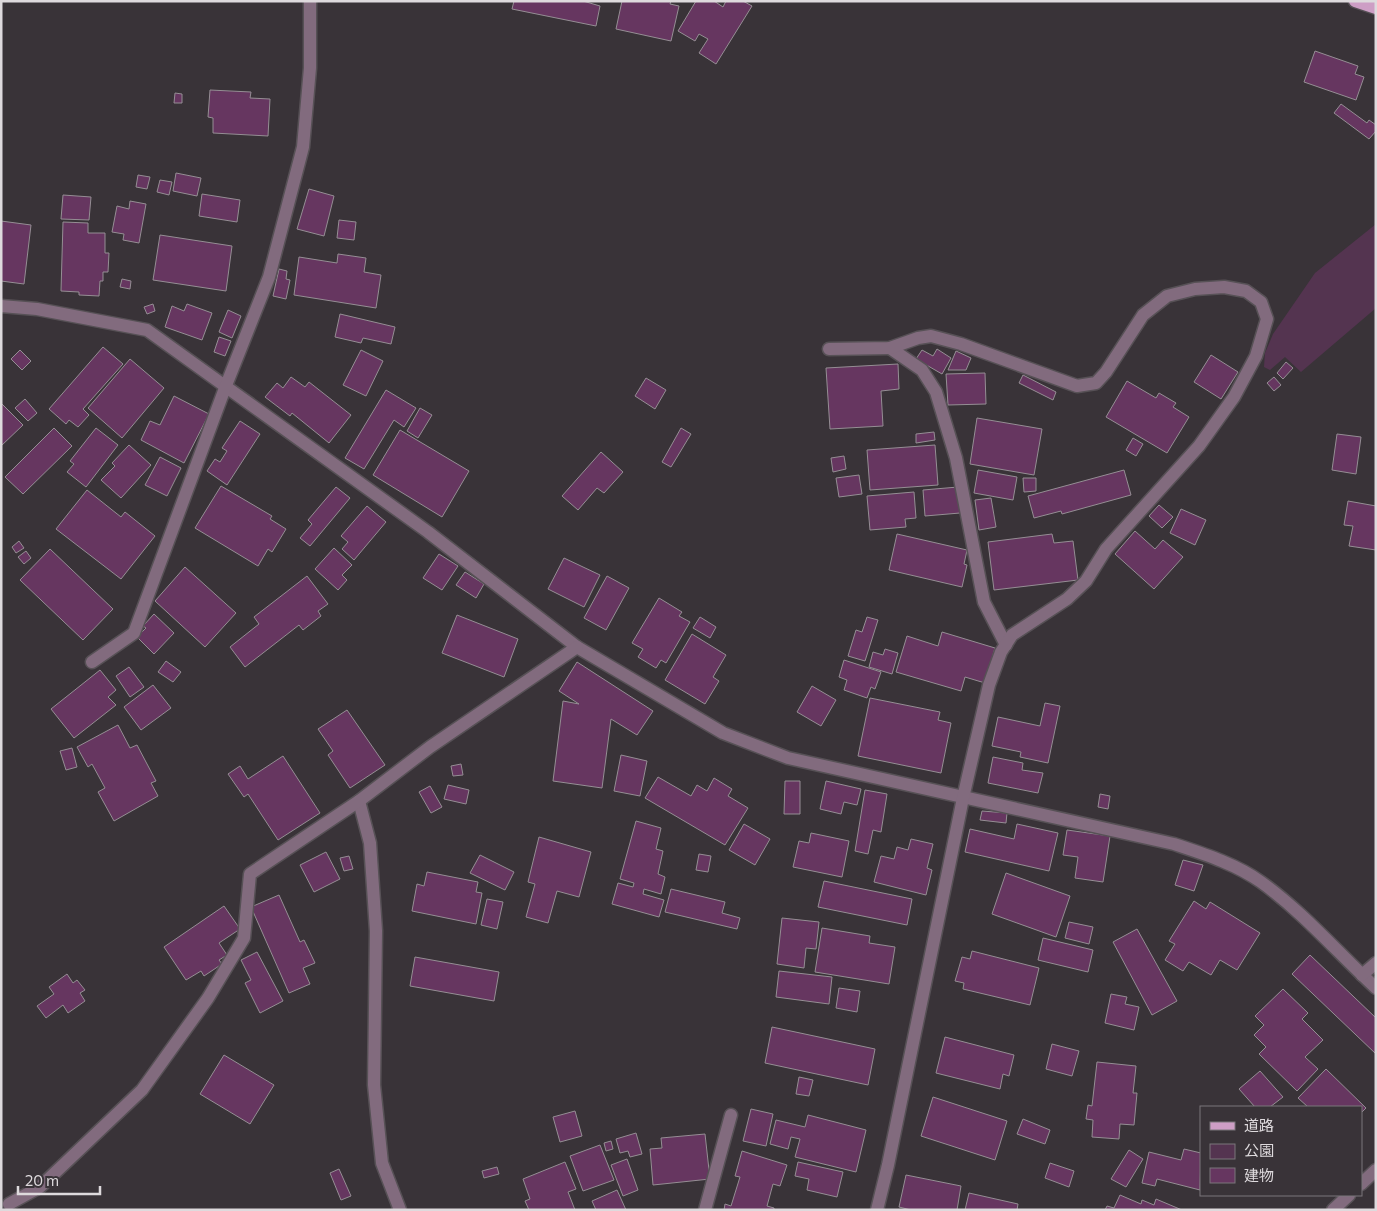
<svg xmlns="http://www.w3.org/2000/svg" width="1377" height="1211" viewBox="0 0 1377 1211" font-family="Commissioner,'Noto Sans JP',sans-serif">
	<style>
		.green { fill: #543450 }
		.building { fill: #663660; stroke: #958e94 }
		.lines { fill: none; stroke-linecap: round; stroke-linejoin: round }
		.minor-casing { stroke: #575156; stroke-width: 15 }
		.major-casing { stroke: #575156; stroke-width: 15 }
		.minor { stroke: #826b7e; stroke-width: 12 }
		.major { stroke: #cd9ec5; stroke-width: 12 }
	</style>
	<rect width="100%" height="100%" fill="#393338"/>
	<path class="green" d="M1376,224V308L1301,372L1285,357L1270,370L1264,367L1265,353L1273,334L1315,273Z"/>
	<g class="building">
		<path d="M514,1H583L600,6L596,26L512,9Z"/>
		<path d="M622,1H671L670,4L679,6L671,41L616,29Z"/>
		<path d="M696,1H714L723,7L726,1H743L752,6L716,64L699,53L708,39L699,34L695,41L678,31Z"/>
		<path d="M1315,51L1358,66L1355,74L1364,77L1356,100L1304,82Z"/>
		<path d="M210,90L251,92L250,98L270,99L268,136L213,133V118L208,117Z"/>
		<path d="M175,93L182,94V103H174Z"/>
		<path d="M1341,104L1367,123L1369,120L1376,125V131L1369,139L1334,113Z"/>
		<path d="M176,173L201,178L197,196L173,191Z"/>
		<path d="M138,175L150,177L147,189L136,187Z"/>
		<path d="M160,180L172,182L169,195L157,192Z"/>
		<path d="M309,189L334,196L324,236L297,229Z"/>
		<path d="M202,194L240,200L237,222L199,216Z"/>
		<path d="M63,195L91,197L89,220L61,219Z"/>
		<path d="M130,201L146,204L139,243L123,240L124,234L112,232L117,206L129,209Z"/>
		<path d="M339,220L356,222L354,240L337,238Z"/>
		<path d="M1,221L31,225L24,284L1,281Z"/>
		<path d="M63,222L88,223V233H105V253H109L108,272H103V281H100L99,296L79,295V292L61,291Z"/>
		<path d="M160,235L232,246L226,291L153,280Z"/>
		<path d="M338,254L366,258L364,272L381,275L376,308L294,295L299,257L337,263Z"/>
		<path d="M279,269L287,271L286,279L290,280L286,299L273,296Z"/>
		<path d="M122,279L131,281L130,289L120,287Z"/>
		<path d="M153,304L155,311L147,314L144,307Z"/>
		<path d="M187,304L212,313L202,340L165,327L172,306L184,311Z"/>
		<path d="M228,310L241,316L232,338L219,332Z"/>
		<path d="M340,314L395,327L391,344L363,338L361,343L335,337Z"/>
		<path d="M219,337L231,341L225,356L214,352Z"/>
		<path d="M103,347L123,364L83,409L89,415L78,427L69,420L66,424L49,409Z"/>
		<path d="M937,349L951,358L942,374L916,359L922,350L933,356Z"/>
		<path d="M20,350L31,361L22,370L11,359Z"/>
		<path d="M361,350L383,361L366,396L343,385Z"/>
		<path d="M956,351L971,358L966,370H948Z"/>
		<path d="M1211,355L1238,372L1221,399L1194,382Z"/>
		<path d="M130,359L164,388L122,438L88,408Z"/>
		<path d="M1286,362L1293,368L1283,379L1277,373Z"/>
		<path d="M898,364L899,389L881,391L883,426L830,429L826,368Z"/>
		<path d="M985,373L986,404L948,405L946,374Z"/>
		<path d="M1023,375L1056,392L1053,400L1019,383Z"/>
		<path d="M291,377L305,387L309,382L351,415L329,443L292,413L290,416L265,397L277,383L283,388Z"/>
		<path d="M1274,377L1281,385L1274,391L1267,383Z"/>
		<path d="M646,378L666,390L655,409L635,396Z"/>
		<path d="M1127,381L1156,398L1159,393L1176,403L1173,407L1189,417L1167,453L1106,417Z"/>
		<path d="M386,390L416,408L404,427L394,420L364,469L345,458Z"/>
		<path d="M174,396L209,414L184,463L141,440L150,421L160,425Z"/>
		<path d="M25,399L37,413L28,421L15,408Z"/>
		<path d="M1,403L23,425L1,446Z"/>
		<path d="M420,408L432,415L418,438L407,431Z"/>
		<path d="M977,418L1042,429L1034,475L970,464Z"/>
		<path d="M240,421L260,434L227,485L207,471L215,459L220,462L227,451L222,448Z"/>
		<path d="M54,428L72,446L23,494L5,477Z"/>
		<path d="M96,428L118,445L86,487L67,472L74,464L70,461Z"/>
		<path d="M681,428L691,434L671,467L662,462Z"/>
		<path d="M400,430L469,471L442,517L373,475Z"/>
		<path d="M934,432L935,440L916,443V434Z"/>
		<path d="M1337,434L1361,437L1356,474L1332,470Z"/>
		<path d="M1133,438L1143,444L1136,456L1126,450Z"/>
		<path d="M129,445L151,465L121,498L101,480L115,466L112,463Z"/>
		<path d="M935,445L938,485L870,490L867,450Z"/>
		<path d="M601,452L623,472L604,493L597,488L578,510L562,496Z"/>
		<path d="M844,456L846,469L833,472L831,458Z"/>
		<path d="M160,457L181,468L167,496L145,485Z"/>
		<path d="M978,470L1017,477L1013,500L974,493Z"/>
		<path d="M1124,470L1131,495L1062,514L1061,511L1034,518L1028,496Z"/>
		<path d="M859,475L862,494L839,497L836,478Z"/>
		<path d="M1023,478H1036V491L1024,492Z"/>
		<path d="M221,486L272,516L270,519L286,529L272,552L268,549L258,566L195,528Z"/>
		<path d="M336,487L350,498L310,546L300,538L312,524L308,520Z"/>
		<path d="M958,487L960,513L925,516L923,490Z"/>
		<path d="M87,490L121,517L125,512L155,536L121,579L56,529Z"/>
		<path d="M914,492L916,518L905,519L906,527L870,530L867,496Z"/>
		<path d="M991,498L996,527L979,530L975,500Z"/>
		<path d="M1348,501L1376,506V550L1349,546L1353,526L1344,525Z"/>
		<path d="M1159,505L1173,517L1162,528L1149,516Z"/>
		<path d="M367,506L386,522L354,560L342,549L348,542L341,536Z"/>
		<path d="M1181,509L1206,520L1195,545L1170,533Z"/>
		<path d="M1135,531L1155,549L1163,540L1183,557L1154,589L1115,554Z"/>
		<path d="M897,534L967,550L964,564L967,565L962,587L889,570Z"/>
		<path d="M1052,534L1054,543L1073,541L1078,580L994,590L988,542Z"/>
		<path d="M19,541L24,548L16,553L12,547Z"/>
		<path d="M334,548L352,565L342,575L347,580L338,590L315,569Z"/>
		<path d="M50,549L113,609L83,640L20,580Z"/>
		<path d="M26,551L31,558L24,564L18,557Z"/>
		<path d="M439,554L458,566L442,590L423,578Z"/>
		<path d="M564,558L600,575L584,607L548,589Z"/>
		<path d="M185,567L236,613L205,647L155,601Z"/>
		<path d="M465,572L484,584L476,598L456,585Z"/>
		<path d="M307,576L328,604L318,611L321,616L303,630L299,625L245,667L230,647L259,624L254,617Z"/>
		<path d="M607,576L629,588L606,630L584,618Z"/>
		<path d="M659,598L682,612L679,616L690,622L666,663L661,660L656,668L638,657L643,649L632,643Z"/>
		<path d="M154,614L174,633L154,654L137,637L146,628L143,626Z"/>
		<path d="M457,615L518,639L504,677L442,653Z"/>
		<path d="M700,617L716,627L710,638L693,628Z"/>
		<path d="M867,617L878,620L865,661L848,656L856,630L862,632Z"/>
		<path d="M942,632L995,648L985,683L965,677L961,691L896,672L907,636L938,646Z"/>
		<path d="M692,634L726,655L713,677L719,681L705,704L665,680Z"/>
		<path d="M885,649L898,653L892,674L869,667L873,652L883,655Z"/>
		<path d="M844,660L881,672L875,689L871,687L867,698L844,690L847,680L839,677Z"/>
		<path d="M166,661L181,672L173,682L158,672Z"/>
		<path d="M577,662L653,711L637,735L611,719L602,788L553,781L563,701L579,704L559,691Z"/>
		<path d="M129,667L144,687L130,697L116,676Z"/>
		<path d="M100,670L116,690L108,697L116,705L74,738L51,709Z"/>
		<path d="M153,685L171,708L141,730L124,707Z"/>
		<path d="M812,686L836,700L821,726L797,712Z"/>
		<path d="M870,698L940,712L938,720L951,723L941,773L858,756Z"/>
		<path d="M1045,703L1060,706L1048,763L1020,757L1021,752L992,746L998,717L1040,726Z"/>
		<path d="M347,710L385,765L350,788L328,755L333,751L318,729Z"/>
		<path d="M118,725L130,748L137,745L156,781L151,783L158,796L114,821L98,792L105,788L92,764L88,767L77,747Z"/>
		<path d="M72,748L77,767L66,770L60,751Z"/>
		<path d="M621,755L647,761L640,796L614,791Z"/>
		<path d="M283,756L320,813L278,840L248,794L244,797L228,774L240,766L248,779Z"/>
		<path d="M993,757L1023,763L1022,770L1043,773L1038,793L988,783Z"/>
		<path d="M461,764L463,775L453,776L451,766Z"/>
		<path d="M658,777L691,796L697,785L707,791L714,778L732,789L728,796L748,808L725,845L645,798Z"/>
		<path d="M785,781H800V814H784Z"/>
		<path d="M826,781L861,789L857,805L844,802L841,814L820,809Z"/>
		<path d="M448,785L469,790L466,804L444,799Z"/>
		<path d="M430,786L442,807L431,813L419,792Z"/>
		<path d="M865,790L887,794L881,832L873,830L868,854L855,851Z"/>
		<path d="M1100,794L1110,796L1108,809L1098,807Z"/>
		<path d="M982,811L1007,813L1006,823L980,820Z"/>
		<path d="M636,821L661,828L656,849L663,851L658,874L665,877L661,894L644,889L643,894L664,900L659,917L612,904L618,883L633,887L634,883L620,879Z"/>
		<path d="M744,824L770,839L755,865L729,850Z"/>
		<path d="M1017,824L1058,833L1049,871L965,852L970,829L1014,839Z"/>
		<path d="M1067,830L1110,836L1103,882L1075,878L1078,857L1063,855Z"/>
		<path d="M811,833L849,841L842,877L793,867L799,841L809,843Z"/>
		<path d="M539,837L591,852L579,897L557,891L548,923L526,917L535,884L528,882Z"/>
		<path d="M911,839L933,844L927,868L932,870L926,895L874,882L881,856L894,859L897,847L908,850Z"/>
		<path d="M326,852L340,879L314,892L300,865Z"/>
		<path d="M699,854L711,856L708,872L696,870Z"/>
		<path d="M480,855L514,872L505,890L470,873Z"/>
		<path d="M349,856L353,869L344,871L340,858Z"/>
		<path d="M1183,860L1203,865L1194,891L1175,885Z"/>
		<path d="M427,872L478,882L476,892L482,893L476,924L412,911L417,884L424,886Z"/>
		<path d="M1006,873L1070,896L1056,937L992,914Z"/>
		<path d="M824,881L912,899L907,925L818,907Z"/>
		<path d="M671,889L725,902L722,913L740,918L737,929L665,912Z"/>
		<path d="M279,895L300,942L304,940L315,963L303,968L310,984L289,993L251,907Z"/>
		<path d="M487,899L503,902L497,929L481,925Z"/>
		<path d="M1194,901L1206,909L1210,902L1260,933L1237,970L1220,960L1211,975L1189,962L1183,971L1165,960L1175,944L1169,941Z"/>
		<path d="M224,906L240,929L219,943L227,955L219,960L222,964L204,976L201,971L186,980L164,947Z"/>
		<path d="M782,918L819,922L816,949L806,948L804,968L777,964Z"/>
		<path d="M1069,922L1093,927L1089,944L1065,938Z"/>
		<path d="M822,928L870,936L869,943L895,947L889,984L815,972Z"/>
		<path d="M1137,929L1177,1001L1152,1015L1113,942Z"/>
		<path d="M1043,938L1093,950L1088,972L1038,960Z"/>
		<path d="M972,951L1039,968L1030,1005L963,989L964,983L955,981L962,957L970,959Z"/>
		<path d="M257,952L283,1001L260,1013L245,983L251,980L241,960Z"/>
		<path d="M1310,955L1376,1018V1054L1292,974Z"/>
		<path d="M415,957L499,972L494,1001L410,986Z"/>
		<path d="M779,971L832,977L829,1004L776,997Z"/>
		<path d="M67,974L73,983L77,980L85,990L80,993L85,1001L68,1013L63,1005L46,1018L37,1006L54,994L49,987Z"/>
		<path d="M839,988L860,991L857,1012L836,1008Z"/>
		<path d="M1283,989L1308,1013L1302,1019L1323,1040L1305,1057L1318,1069L1297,1091L1259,1054L1266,1047L1254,1035L1264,1025L1255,1016Z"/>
		<path d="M1111,994L1127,997L1125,1004L1139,1007L1134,1030L1105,1023Z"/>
		<path d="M772,1027L875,1049L868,1085L765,1063Z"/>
		<path d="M945,1037L1014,1055L1009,1076L1003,1074L1000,1089L936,1073Z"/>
		<path d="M1052,1044L1079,1051L1072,1076L1046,1069Z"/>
		<path d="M224,1055L274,1085L250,1124L200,1094Z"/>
		<path d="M1097,1062L1136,1066L1133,1093H1137L1134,1125L1120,1124L1119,1139L1092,1137L1093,1120L1086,1119L1088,1105L1092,1106Z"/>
		<path d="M1326,1069L1366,1108L1361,1113V1107H1308L1298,1098Z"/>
		<path d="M1260,1071L1283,1097L1270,1107H1255L1239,1089Z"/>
		<path d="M799,1077L813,1080L809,1096L796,1094Z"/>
		<path d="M933,1097L1007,1121L995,1160L921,1136Z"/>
		<path d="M751,1109L773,1114L766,1146L743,1141Z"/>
		<path d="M575,1111L582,1136L560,1142L553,1117Z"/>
		<path d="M808,1115L866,1130L856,1172L795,1157L800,1139L791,1137L788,1149L770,1144L776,1120L805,1127Z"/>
		<path d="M1023,1119L1050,1130L1045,1144L1017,1134Z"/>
		<path d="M636,1133L642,1154L630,1157L628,1151L620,1153L616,1139Z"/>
		<path d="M705,1134L710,1179L653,1185L650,1149L662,1148L661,1138Z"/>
		<path d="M611,1141L613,1149L606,1151L604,1143Z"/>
		<path d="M600,1145L614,1180L583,1191L570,1156Z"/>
		<path d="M1184,1149L1201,1153L1200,1190L1157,1179L1155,1186L1142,1183L1149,1152L1181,1160Z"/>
		<path d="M1129,1150L1143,1159L1126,1187L1111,1179Z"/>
		<path d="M742,1151L787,1165L780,1186L773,1184L767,1206L774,1208V1210H724L725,1204L731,1206L740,1177L735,1176Z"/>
		<path d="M627,1159L638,1190L623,1196L611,1165Z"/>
		<path d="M565,1162L576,1189L568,1192L575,1210H529L525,1201L530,1199L523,1179Z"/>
		<path d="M798,1162L843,1172L837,1197L807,1190L809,1179L795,1176Z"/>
		<path d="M1050,1163L1074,1171L1069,1187L1045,1178Z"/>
		<path d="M497,1167L499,1174L484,1178L482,1171Z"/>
		<path d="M339,1169L351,1196L341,1200L330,1173Z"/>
		<path d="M906,1175L961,1186L957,1210H911L899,1207Z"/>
		<path d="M617,1190L626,1210H596L592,1201Z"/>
		<path d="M969,1193L1018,1204L1017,1210H965Z"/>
		<path d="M1120,1195L1141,1204L1142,1200L1154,1205L1156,1199L1182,1210H1105L1107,1206L1114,1208Z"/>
	</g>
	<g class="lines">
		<g class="minor-casing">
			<g id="minor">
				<path d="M1,306L37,309L147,330L428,532L577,647L723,733L788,758L1174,844C1204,854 1236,864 1261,882C1304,913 1338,953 1376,988"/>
				<path d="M890,348L922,370L936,392L956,458L984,602L1006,645"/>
				<path d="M829,349L890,348L918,338L931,336L961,344L1077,386L1096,383L1106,372L1143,315L1167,296L1195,289L1224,287L1246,291L1261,302L1267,319L1256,356L1234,397L1199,446L1106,549L1086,581L1067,599L1012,635L1001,652L989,685L963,798L888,1165L877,1210"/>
				<path d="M92,662L134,633L225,388L269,277L303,147L310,68V1"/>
				<path d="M359,801L370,843L376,931L374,1085L382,1163L400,1210"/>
				<path d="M1362,975L1376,963"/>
				<path d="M1361,1184L1376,1170"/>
				<path d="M9,1204L40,1187L142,1090L208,998L244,938L250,874L359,801L430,747L577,647"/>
				<path d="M705,1210L731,1115"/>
				<path d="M1333,1210L1349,1195"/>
			</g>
		</g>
		<g class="major-casing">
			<path id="major" d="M1355,1L1376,8"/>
		</g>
		<use href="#minor" class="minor"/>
		<use href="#major" class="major"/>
	</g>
	<rect width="1377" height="1211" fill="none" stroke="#dedadd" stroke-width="5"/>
	<rect x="1200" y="1106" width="162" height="90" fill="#393338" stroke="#7b767a"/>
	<rect x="1210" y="1122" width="25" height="8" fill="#cd9ec5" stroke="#7b767a"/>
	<text x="1244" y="1131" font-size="15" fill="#dedadd">道路</text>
	<rect x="1210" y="1144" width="25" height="15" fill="#543450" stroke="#7b767a"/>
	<text x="1244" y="1156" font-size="15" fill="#dedadd">公園</text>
	<rect x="1210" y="1168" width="25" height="15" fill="#663660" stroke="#7b767a"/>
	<text x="1244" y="1181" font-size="15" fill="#dedadd">建物</text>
	<path d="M18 1186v8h82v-8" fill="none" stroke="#dedadd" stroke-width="2.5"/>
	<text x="25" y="1186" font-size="15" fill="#dedadd" stroke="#393338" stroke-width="4" paint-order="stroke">20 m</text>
</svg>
